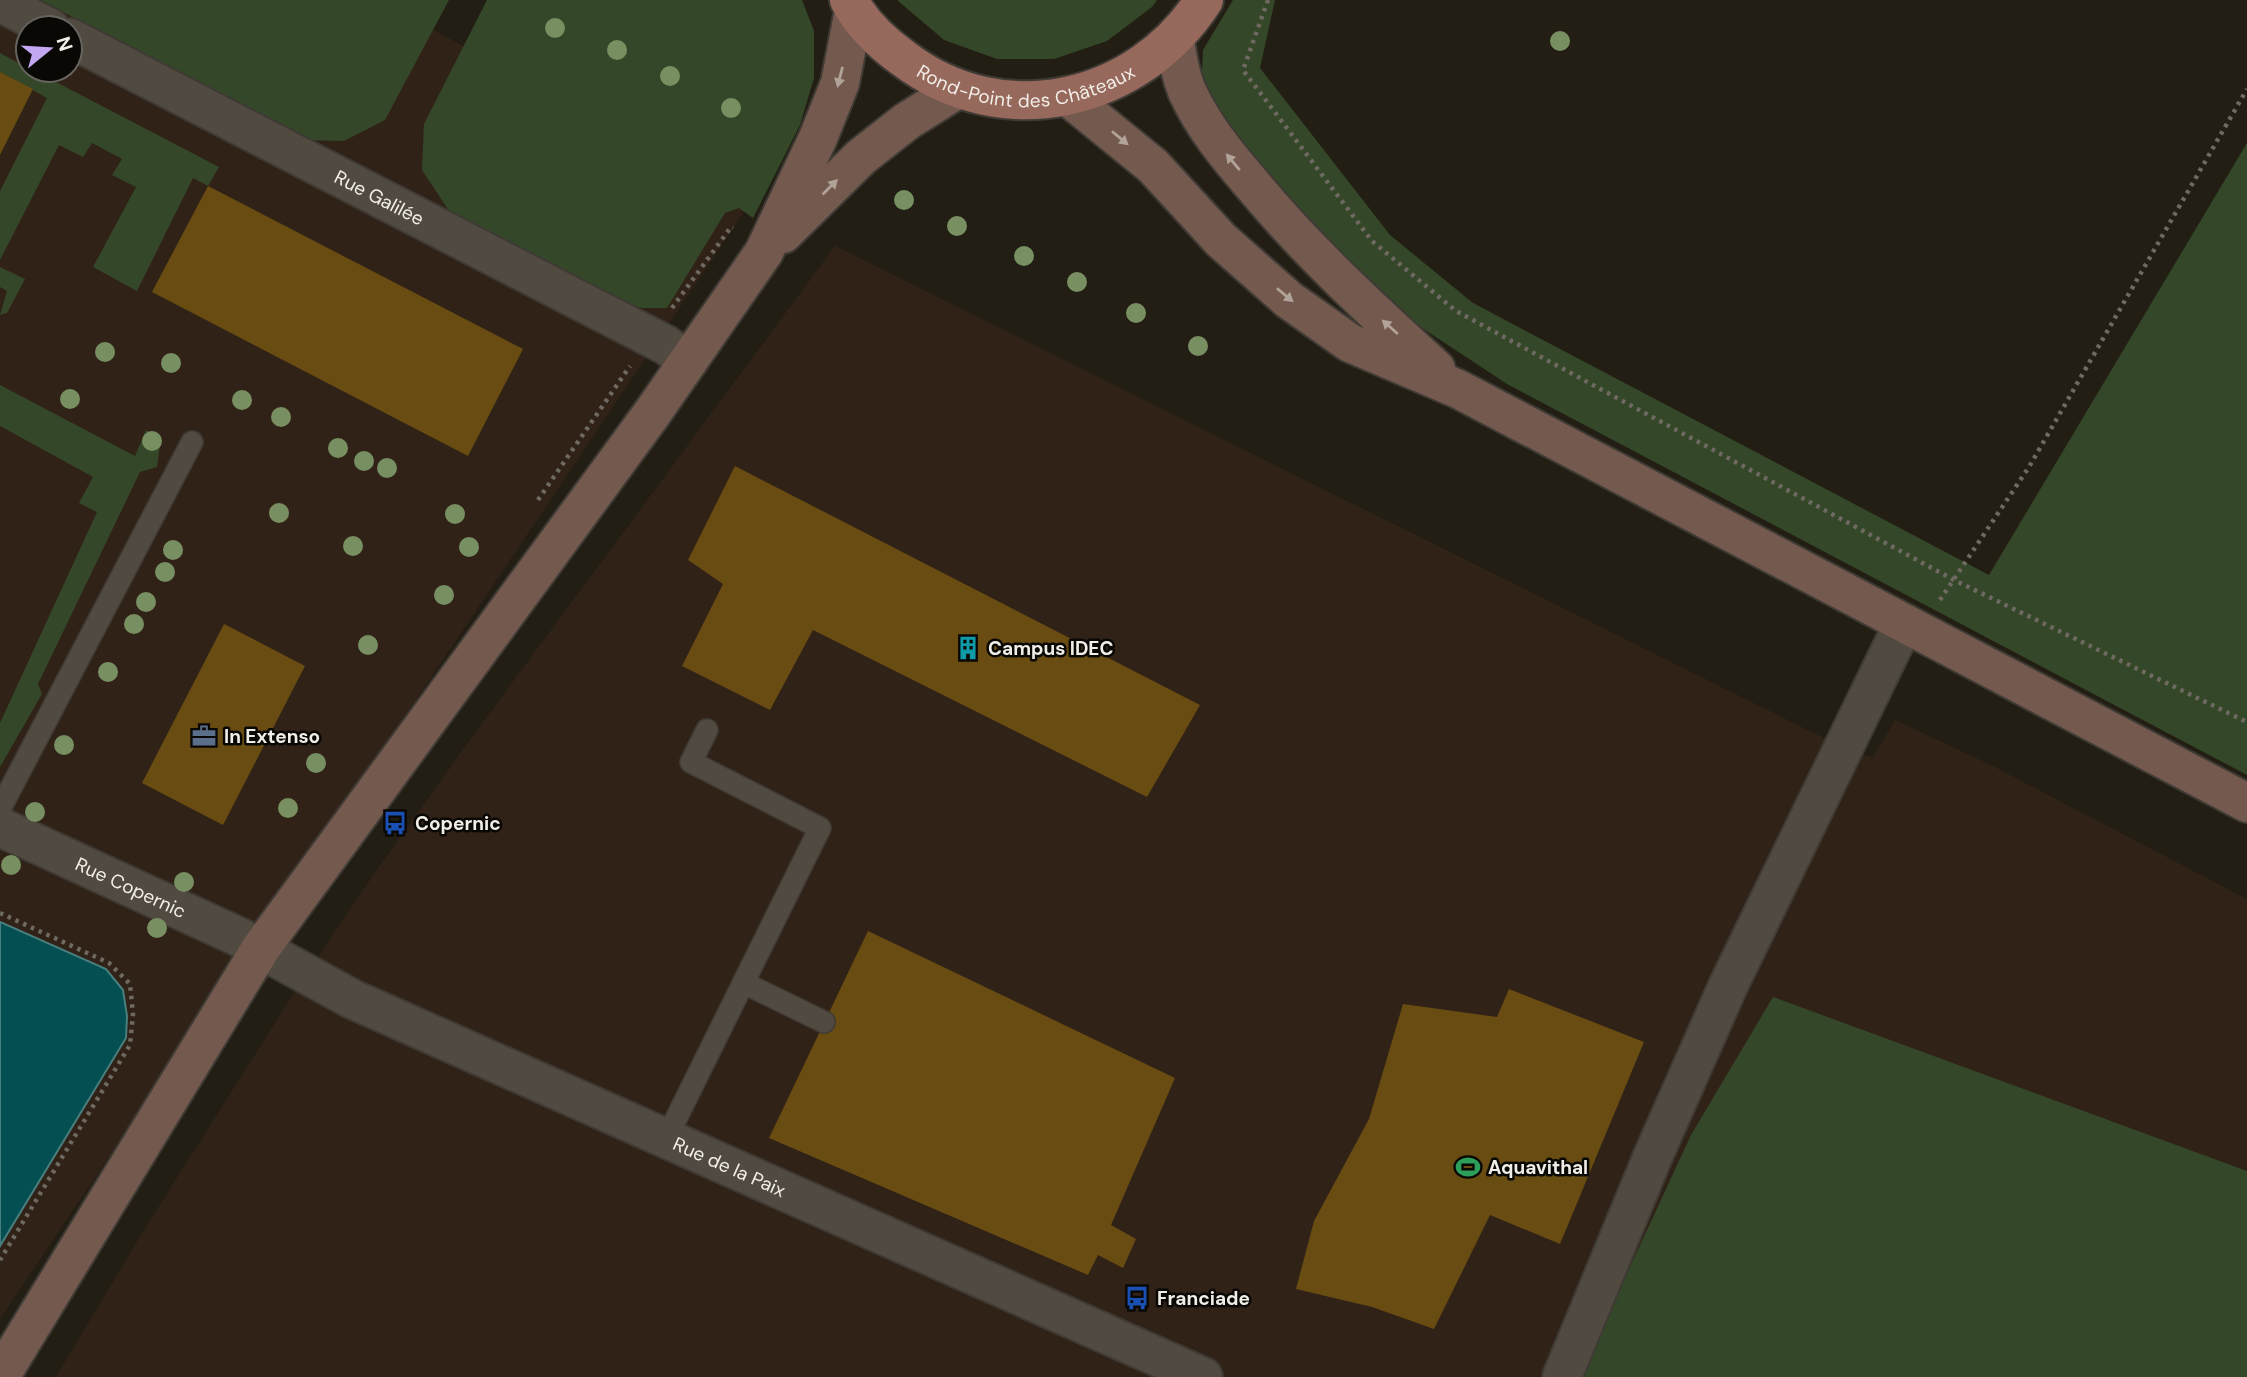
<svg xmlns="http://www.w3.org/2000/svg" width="2247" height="1377" viewBox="0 0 2247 1377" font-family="'DM Sans',sans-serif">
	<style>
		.industrial { fill: #312217; fill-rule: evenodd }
		.green { fill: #344728 }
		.water { fill: #034f51; stroke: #4a7e7e; stroke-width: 2 }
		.building { fill: #684c12 }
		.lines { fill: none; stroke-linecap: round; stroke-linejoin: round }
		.lane-casing { stroke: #3e3a34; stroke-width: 24 }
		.street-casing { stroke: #3e3a34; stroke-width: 42 }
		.secondary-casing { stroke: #3e3a34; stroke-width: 42 }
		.primary-casing { stroke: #3e3a34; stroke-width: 42 }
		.path { stroke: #6e6961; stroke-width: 4.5; stroke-dasharray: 3.5 5; stroke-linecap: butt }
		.lane { stroke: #514a40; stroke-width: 21 }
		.street { stroke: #514a40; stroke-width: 38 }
		.secondary { stroke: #74594e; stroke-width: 38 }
		.primary { stroke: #97685c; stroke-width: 38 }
		.tree { fill: #788f61 }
		.oneway { fill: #b2a39a }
		.labels { text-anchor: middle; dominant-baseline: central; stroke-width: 5; stroke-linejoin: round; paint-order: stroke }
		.street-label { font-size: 19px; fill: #f1ede7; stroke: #0a0805 }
		.poi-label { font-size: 19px; font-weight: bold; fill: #f1ede7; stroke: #0a0805; text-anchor: start }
	</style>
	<rect width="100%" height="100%" fill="#231e14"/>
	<g class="industrial">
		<path d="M0,0H377L752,200L0,1319ZM28,28H70V70H28Z"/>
		<path d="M835,246L1828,740L1873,758L1895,720L1991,765L2247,899V1377H56L147,1225L299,985L372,877L472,737Z"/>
	</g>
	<g class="green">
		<path d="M41,0H449L385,120L344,141L300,140Z"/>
		<path d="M487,0H802L814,31V78L800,125L753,218L739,208L725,213L667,308H642L623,304L451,214L422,170L424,124Z"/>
		<path d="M897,0H1157L1152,7L1107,41L1054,59H997L944,40Z"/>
		<path d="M1233,0H1275L1260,68L1390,235L1473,303L1989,575L2247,143V775L1507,384L1413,322L1343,265L1201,97L1203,50Z"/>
		<path d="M0,53L28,68V70H33L219,167L208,186L193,178L137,291L93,267L136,187L112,175L122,159L92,143L83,157L59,145L0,260V191L47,98L0,72Z"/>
		<path d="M0,267L25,279L7,313L0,315L7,291L0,287Z"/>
		<path d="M0,385L135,456L146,430L161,439L157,467L140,472L38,684L42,694L0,767V723L97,512L79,503L93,477L0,426Z"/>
		<path d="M1773,997L2247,1171V1377H1579L1691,1135Z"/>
	</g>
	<path class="water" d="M0,922L106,969L123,990L127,1016L126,1038L0,1246Z"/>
	<g class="building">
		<path d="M0,72L33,89L0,155Z"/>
		<path d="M208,186L523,349L468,456L152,292Z"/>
		<path d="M735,466L1200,705L1147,797L813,630L770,710L682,666L723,584L688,560Z"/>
		<path d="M224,624L305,666L223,825L142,783Z"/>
		<path d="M868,931L1175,1078L1111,1225L1136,1239L1123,1268L1098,1255L1088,1275L769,1138Z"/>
		<path d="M1509,989L1644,1042L1560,1244L1490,1215L1434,1329L1372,1307L1296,1289L1314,1221L1369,1119L1403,1004L1497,1017Z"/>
	</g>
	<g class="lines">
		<g class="lane-casing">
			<g id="lane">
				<path d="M0,809L192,442"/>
				<path d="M744,983L824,1022"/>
				<path d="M666,1139L820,828L691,762L707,730"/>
			</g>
		</g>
		<g class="street-casing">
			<g id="street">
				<path d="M0,2L50,28"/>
				<path id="s1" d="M70,38L666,345L688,362"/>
				<path id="s2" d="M0,827L239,937L352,999L1203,1377"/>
				<path d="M1562,1377L1653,1156L1728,986L1904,623"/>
			</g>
		</g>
		<g class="secondary-casing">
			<g id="secondary">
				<path d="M1175,39C1177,56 1180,74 1187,91C1203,126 1226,154 1251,183C1307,251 1371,309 1436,369"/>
				<path d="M1067,96L1153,166L1221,240L1289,300L1350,343L1458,389L2247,803"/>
				<path d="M783,234L861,157L907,121L958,89"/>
				<path d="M0,1377L261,948L653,412L764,252L818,138L840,83L854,10"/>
			</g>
		</g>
		<g class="primary-casing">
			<g id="primary">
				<path id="s3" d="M849,0C861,23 882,43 903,58C1002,134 1138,103 1204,0"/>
			</g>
		</g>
		<g class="path">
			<path d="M1268,0L1243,70L1372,241L1456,311L1954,580L2247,722"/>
			<path d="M672,308L731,227L733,228"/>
			<path d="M538,500L630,366"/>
			<path d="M1940,600L2029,467L2247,89"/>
			<path d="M0,913L109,963L130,984L133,1014L130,1045L0,1260"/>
		</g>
		<use href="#lane" class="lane"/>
		<use href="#street" class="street"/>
		<use href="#secondary" class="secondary"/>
		<use href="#primary" class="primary"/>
	</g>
	<g class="tree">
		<circle cx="555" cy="28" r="10"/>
		<circle cx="1560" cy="41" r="10"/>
		<circle cx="617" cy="50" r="10"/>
		<circle cx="670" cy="76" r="10"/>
		<circle cx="731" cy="108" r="10"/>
		<circle cx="904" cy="200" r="10"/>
		<circle cx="957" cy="226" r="10"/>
		<circle cx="1024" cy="256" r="10"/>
		<circle cx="1077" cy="282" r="10"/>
		<circle cx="1136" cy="313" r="10"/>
		<circle cx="1198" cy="346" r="10"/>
		<circle cx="105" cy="352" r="10"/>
		<circle cx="171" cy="363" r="10"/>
		<circle cx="70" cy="399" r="10"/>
		<circle cx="242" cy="400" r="10"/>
		<circle cx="281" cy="417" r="10"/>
		<circle cx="152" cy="441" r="10"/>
		<circle cx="338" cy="448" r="10"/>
		<circle cx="364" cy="461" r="10"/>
		<circle cx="387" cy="468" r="10"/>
		<circle cx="279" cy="513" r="10"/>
		<circle cx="455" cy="514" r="10"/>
		<circle cx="353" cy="546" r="10"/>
		<circle cx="469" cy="547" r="10"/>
		<circle cx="173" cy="550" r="10"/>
		<circle cx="165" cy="572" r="10"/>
		<circle cx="444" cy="595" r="10"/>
		<circle cx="146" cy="602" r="10"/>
		<circle cx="134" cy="624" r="10"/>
		<circle cx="368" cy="645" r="10"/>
		<circle cx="108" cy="672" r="10"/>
		<circle cx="64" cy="745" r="10"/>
		<circle cx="316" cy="763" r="10"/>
		<circle cx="288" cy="808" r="10"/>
		<circle cx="35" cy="812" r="10"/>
		<circle cx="11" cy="865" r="10"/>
		<circle cx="184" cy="882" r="10"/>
		<circle cx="157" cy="928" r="10"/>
	</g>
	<defs><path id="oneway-solid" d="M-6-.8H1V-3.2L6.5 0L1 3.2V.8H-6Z" transform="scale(1.75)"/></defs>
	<g class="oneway">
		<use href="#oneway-solid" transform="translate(840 77) rotate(104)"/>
		<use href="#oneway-solid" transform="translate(1120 138) rotate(40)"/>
		<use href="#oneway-solid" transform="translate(1233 162) rotate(-130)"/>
		<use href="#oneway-solid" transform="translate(830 187) rotate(-45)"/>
		<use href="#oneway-solid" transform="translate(1285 295) rotate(40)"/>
		<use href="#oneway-solid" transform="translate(1390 327) rotate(-138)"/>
	</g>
	<defs>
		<g id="building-bare" transform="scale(1.89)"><path d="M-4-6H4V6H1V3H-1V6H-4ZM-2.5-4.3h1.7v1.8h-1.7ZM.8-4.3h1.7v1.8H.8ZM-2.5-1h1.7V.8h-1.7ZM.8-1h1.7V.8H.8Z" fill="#0f9aa8" stroke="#0a0805" stroke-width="2.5" paint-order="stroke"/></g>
		<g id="office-bare" transform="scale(1.89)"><path d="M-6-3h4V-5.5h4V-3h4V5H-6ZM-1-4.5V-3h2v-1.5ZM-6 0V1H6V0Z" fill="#5c6f8a" stroke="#0a0805" stroke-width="2.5" paint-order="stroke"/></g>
		<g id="bus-bare" transform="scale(1.89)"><path d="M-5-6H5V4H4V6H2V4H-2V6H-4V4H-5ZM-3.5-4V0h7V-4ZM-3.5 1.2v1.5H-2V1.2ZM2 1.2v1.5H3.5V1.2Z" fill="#1a4fb4" stroke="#0a0805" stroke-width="2.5" paint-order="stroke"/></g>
		<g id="stadium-bare" transform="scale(1.89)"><path d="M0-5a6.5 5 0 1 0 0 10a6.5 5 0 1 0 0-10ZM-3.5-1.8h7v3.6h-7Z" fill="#2e9e5b" stroke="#0a0805" stroke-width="2.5" paint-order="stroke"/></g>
	</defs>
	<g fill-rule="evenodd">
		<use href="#building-bare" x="968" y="648"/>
		<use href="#office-bare" x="204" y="736"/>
		<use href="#bus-bare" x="395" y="823"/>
		<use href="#stadium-bare" x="1468" y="1167"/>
		<use href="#bus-bare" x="1137" y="1298"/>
	</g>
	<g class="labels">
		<g class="street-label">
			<text stroke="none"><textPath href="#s3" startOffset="212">Rond-Point des Châteaux</textPath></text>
			<text stroke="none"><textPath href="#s1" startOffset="348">Rue Galilée</textPath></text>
			<text stroke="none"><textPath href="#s2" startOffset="144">Rue Copernic</textPath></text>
			<text stroke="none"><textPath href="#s2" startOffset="805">Rue de la Paix</textPath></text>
		</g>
		<g class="poi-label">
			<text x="988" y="648">Campus IDEC</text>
			<text x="224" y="736">In Extenso</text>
			<text x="415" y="823">Copernic</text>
			<text x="1488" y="1167">Aquavithal</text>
			<text x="1157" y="1298">Franciade</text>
		</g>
	</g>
	<g transform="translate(49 49) rotate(72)"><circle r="33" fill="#0a0805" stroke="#66645f" stroke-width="2"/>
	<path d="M0-5L12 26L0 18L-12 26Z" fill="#c3a7f2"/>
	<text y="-10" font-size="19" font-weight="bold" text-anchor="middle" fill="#f1ede7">N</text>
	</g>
</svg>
